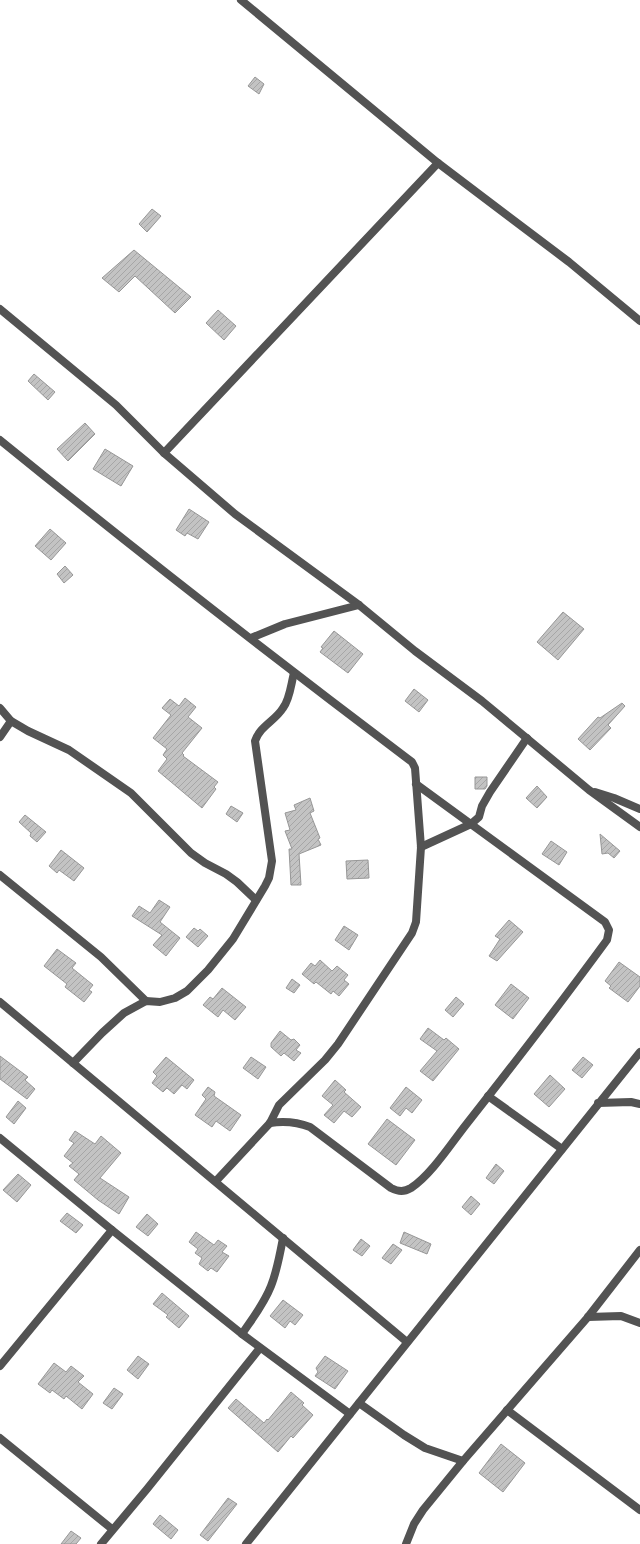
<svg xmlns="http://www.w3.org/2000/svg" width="640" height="1544" viewBox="0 0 640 1544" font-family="'Open Sans',sans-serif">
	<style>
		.building { fill: url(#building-hatch); stroke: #979797 }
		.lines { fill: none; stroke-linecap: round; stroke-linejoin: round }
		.street { stroke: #535353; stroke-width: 8 }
	</style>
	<defs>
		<pattern id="building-hatch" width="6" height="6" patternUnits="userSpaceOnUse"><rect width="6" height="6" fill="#c3c3c3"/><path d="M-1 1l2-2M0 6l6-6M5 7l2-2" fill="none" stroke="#a6a6a6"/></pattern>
	</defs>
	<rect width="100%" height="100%" fill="#fff"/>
	<g class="building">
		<path d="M255,77L264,84L259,94L248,86Z"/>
		<path d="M152,209L161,216L147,232L139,224Z"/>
		<path d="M134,250L191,297L175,313L135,276L119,292L102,278Z"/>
		<path d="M218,310L236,326L224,340L206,323Z"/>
		<path d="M34,374L55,392L48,400L28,381Z"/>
		<path d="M85,423L95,434L68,461L57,449Z"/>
		<path d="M105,449L133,466L121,486L93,469Z"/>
		<path d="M189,509L209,522L198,539L187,533L185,536L176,530Z"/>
		<path d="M50,529L66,543L51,560L35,546Z"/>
		<path d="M65,566L73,575L64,583L57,574Z"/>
		<path d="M563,612L584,629L558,660L537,642Z"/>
		<path d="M334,631L363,654L348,673L320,652L323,648L321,647Z"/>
		<path d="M414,689L428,700L419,712L405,701Z"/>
		<path d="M185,698L196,707L188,717L202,728L182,753L184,755L183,756L218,782L214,787L216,789L202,808L158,771L167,759L163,755L167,749L153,738L171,715L162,708L170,699L179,706Z"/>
		<path d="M622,703L625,706L608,725L611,728L590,750L578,739L598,717L600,718Z"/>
		<path d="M475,777H487V786L485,789H475Z"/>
		<path d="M537,786L547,797L537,808L526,798Z"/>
		<path d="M310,798L314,811L310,813L320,838L318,839L321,845L299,854L301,885H291L289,849H292L285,831L290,830L285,813L296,810L294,805Z"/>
		<path d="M231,806L243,813L237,822L226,814Z"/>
		<path d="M25,815L46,832L37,842L30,836L31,833L19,822Z"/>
		<path d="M600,834L620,851L614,858L608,853L602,854Z"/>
		<path d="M551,841L567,852L559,865L542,854Z"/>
		<path d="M61,850L84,868L74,881L59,870L57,873L49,866Z"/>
		<path d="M368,860L369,878L347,879L346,861Z"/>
		<path d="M159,900L170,907L160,922L180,938L166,956L153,945L162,935L132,916L139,906L150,913Z"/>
		<path d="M509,920L523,932L497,961L489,956L500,939L495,936Z"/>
		<path d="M344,926L358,935L349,950L335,940Z"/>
		<path d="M194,928L198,931L200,929L208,936L198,947L186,937Z"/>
		<path d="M57,949L76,963L72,968L93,985L89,990L92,992L84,1002L65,987L67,984L44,966Z"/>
		<path d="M320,960L332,971L337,966L348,975L344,980L349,984L339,996L333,991L331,994L316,982L314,984L302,974L311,963L315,966Z"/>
		<path d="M619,962L640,977V986L628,1002L609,988L611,986L605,981Z"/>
		<path d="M292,979L300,985L294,993L286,988Z"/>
		<path d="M511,984L529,998L513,1019L495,1005Z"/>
		<path d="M222,988L246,1007L235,1020L223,1010L218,1017L203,1005L210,997L213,999Z"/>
		<path d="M456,997L464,1004L453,1017L445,1010Z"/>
		<path d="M428,1028L444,1040L446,1038L459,1049L433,1081L420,1071L437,1051L420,1039Z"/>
		<path d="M280,1031L291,1040L294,1039L300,1045L296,1050L301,1053L294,1061L284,1053L281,1056L271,1047V1043Z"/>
		<path d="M0,1056L28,1077L25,1080L35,1089L27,1099L0,1079Z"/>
		<path d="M166,1057L194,1080L187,1089L182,1085L174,1094L167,1088L163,1092L152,1083L157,1076L153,1072Z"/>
		<path d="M251,1057L266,1067L258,1079L243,1068Z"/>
		<path d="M583,1057L593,1065L582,1078L572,1070Z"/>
		<path d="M550,1075L565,1089L549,1107L534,1094Z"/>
		<path d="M335,1080L346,1090L344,1092L361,1107L352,1117L344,1111L334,1123L324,1115L333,1105L322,1096Z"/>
		<path d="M208,1087L215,1092L214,1096L241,1115L230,1131L216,1121L212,1127L195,1115L206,1099L202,1095Z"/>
		<path d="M406,1087L422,1100L412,1113L406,1108L400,1116L390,1108Z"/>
		<path d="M18,1101L26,1108L14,1124L6,1117Z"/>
		<path d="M387,1119L415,1140L396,1165L368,1144Z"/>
		<path d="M75,1131L95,1144L101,1136L121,1153L100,1178L129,1197L119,1214L98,1200L74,1180L79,1174L69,1166L73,1163L64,1156L74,1143L69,1140Z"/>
		<path d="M496,1164L504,1171L494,1184L486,1178Z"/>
		<path d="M18,1174L31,1185L17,1202L3,1190Z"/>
		<path d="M471,1196L480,1204L471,1215L462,1207Z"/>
		<path d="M67,1213L83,1225L76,1233L60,1221Z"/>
		<path d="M147,1214L158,1224L148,1236L136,1227Z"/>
		<path d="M196,1232L214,1245L218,1240L227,1246L222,1252L229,1256L217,1272L211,1268L208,1271L199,1264L202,1258L195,1253L198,1249L189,1242Z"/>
		<path d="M404,1232L431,1244L427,1254L400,1243Z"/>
		<path d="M361,1239L370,1246L362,1256L353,1250Z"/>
		<path d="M393,1244L402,1250L391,1264L382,1258Z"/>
		<path d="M162,1293L189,1316L179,1328L166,1317L168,1315L153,1304Z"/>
		<path d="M283,1300L303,1315L295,1325L290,1321L285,1328L270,1316Z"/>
		<path d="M138,1356L149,1364L138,1379L127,1370Z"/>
		<path d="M325,1356L348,1371L335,1389L315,1376L318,1372L316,1368Z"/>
		<path d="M54,1363L66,1372L71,1366L84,1376L78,1382L93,1394L82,1409L66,1396L64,1399L52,1390L50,1393L38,1384Z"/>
		<path d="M114,1388L123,1394L112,1409L103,1403Z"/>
		<path d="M291,1392L304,1403L302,1405L313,1415L293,1438L291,1436L278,1452L228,1408L236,1399L264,1423L267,1419L268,1420Z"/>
		<path d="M501,1444L525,1463L503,1492L479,1473Z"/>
		<path d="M228,1498L237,1504L208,1541L200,1535Z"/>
		<path d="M160,1515L178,1530L171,1539L153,1524Z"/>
		<path d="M71,1531L81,1538L76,1544H61Z"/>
	</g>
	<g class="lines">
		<g class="street">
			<path d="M241,0L438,163L569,262L640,321"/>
			<path d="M0,309L116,405L164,453L235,514L359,605L415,651L482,701L589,790L640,827"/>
			<path d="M0,440C134,549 270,655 408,759L412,762L415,768L421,847L416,922L412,933L338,1044L325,1060L279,1105L270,1123L216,1181"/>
			<path d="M164,453L438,163"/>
			<path d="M251,638L285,624L359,605"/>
			<path d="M0,708L11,721L28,731L69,750L131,793L191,853L205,863L226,874L237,882L256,900"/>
			<path d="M0,737L11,721"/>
			<path d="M595,792L614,798L640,809"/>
			<path d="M421,847L471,824L479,817L482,806L490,792L527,738"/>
			<path d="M0,875L101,957L146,1001"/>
			<path d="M0,1002L407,1342"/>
			<path d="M73,1063L102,1033L124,1013L146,1001L160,1002L175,998L187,991L208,970L233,939L265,886L269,878L272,861L255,741C260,726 275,721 283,708C290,699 291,684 294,673"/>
			<path d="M488,1096L562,1149"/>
			<path d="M598,1103L631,1102L640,1104"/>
			<path d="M270,1123C284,1121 297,1122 310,1127L391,1188C399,1192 404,1192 411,1188C430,1176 451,1144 465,1126C513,1065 561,1003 607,940L609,930L605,922L416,784"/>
			<path d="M0,1138L112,1230L242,1334L350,1414"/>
			<path d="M588,1317L621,1316L640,1323"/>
			<path d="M242,1334C252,1319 264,1304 271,1286C277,1271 280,1254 283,1238"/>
			<path d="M0,1366L112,1230"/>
			<path d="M359,1403L404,1435L425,1448L463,1461"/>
			<path d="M507,1410L640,1510"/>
			<path d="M0,1438L112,1529"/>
			<path d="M101,1544L147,1489L260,1348"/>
			<path d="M246,1544L640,1052"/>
			<path d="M406,1544L414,1524L423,1510L463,1461L588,1317L640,1250"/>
		</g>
	</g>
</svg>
